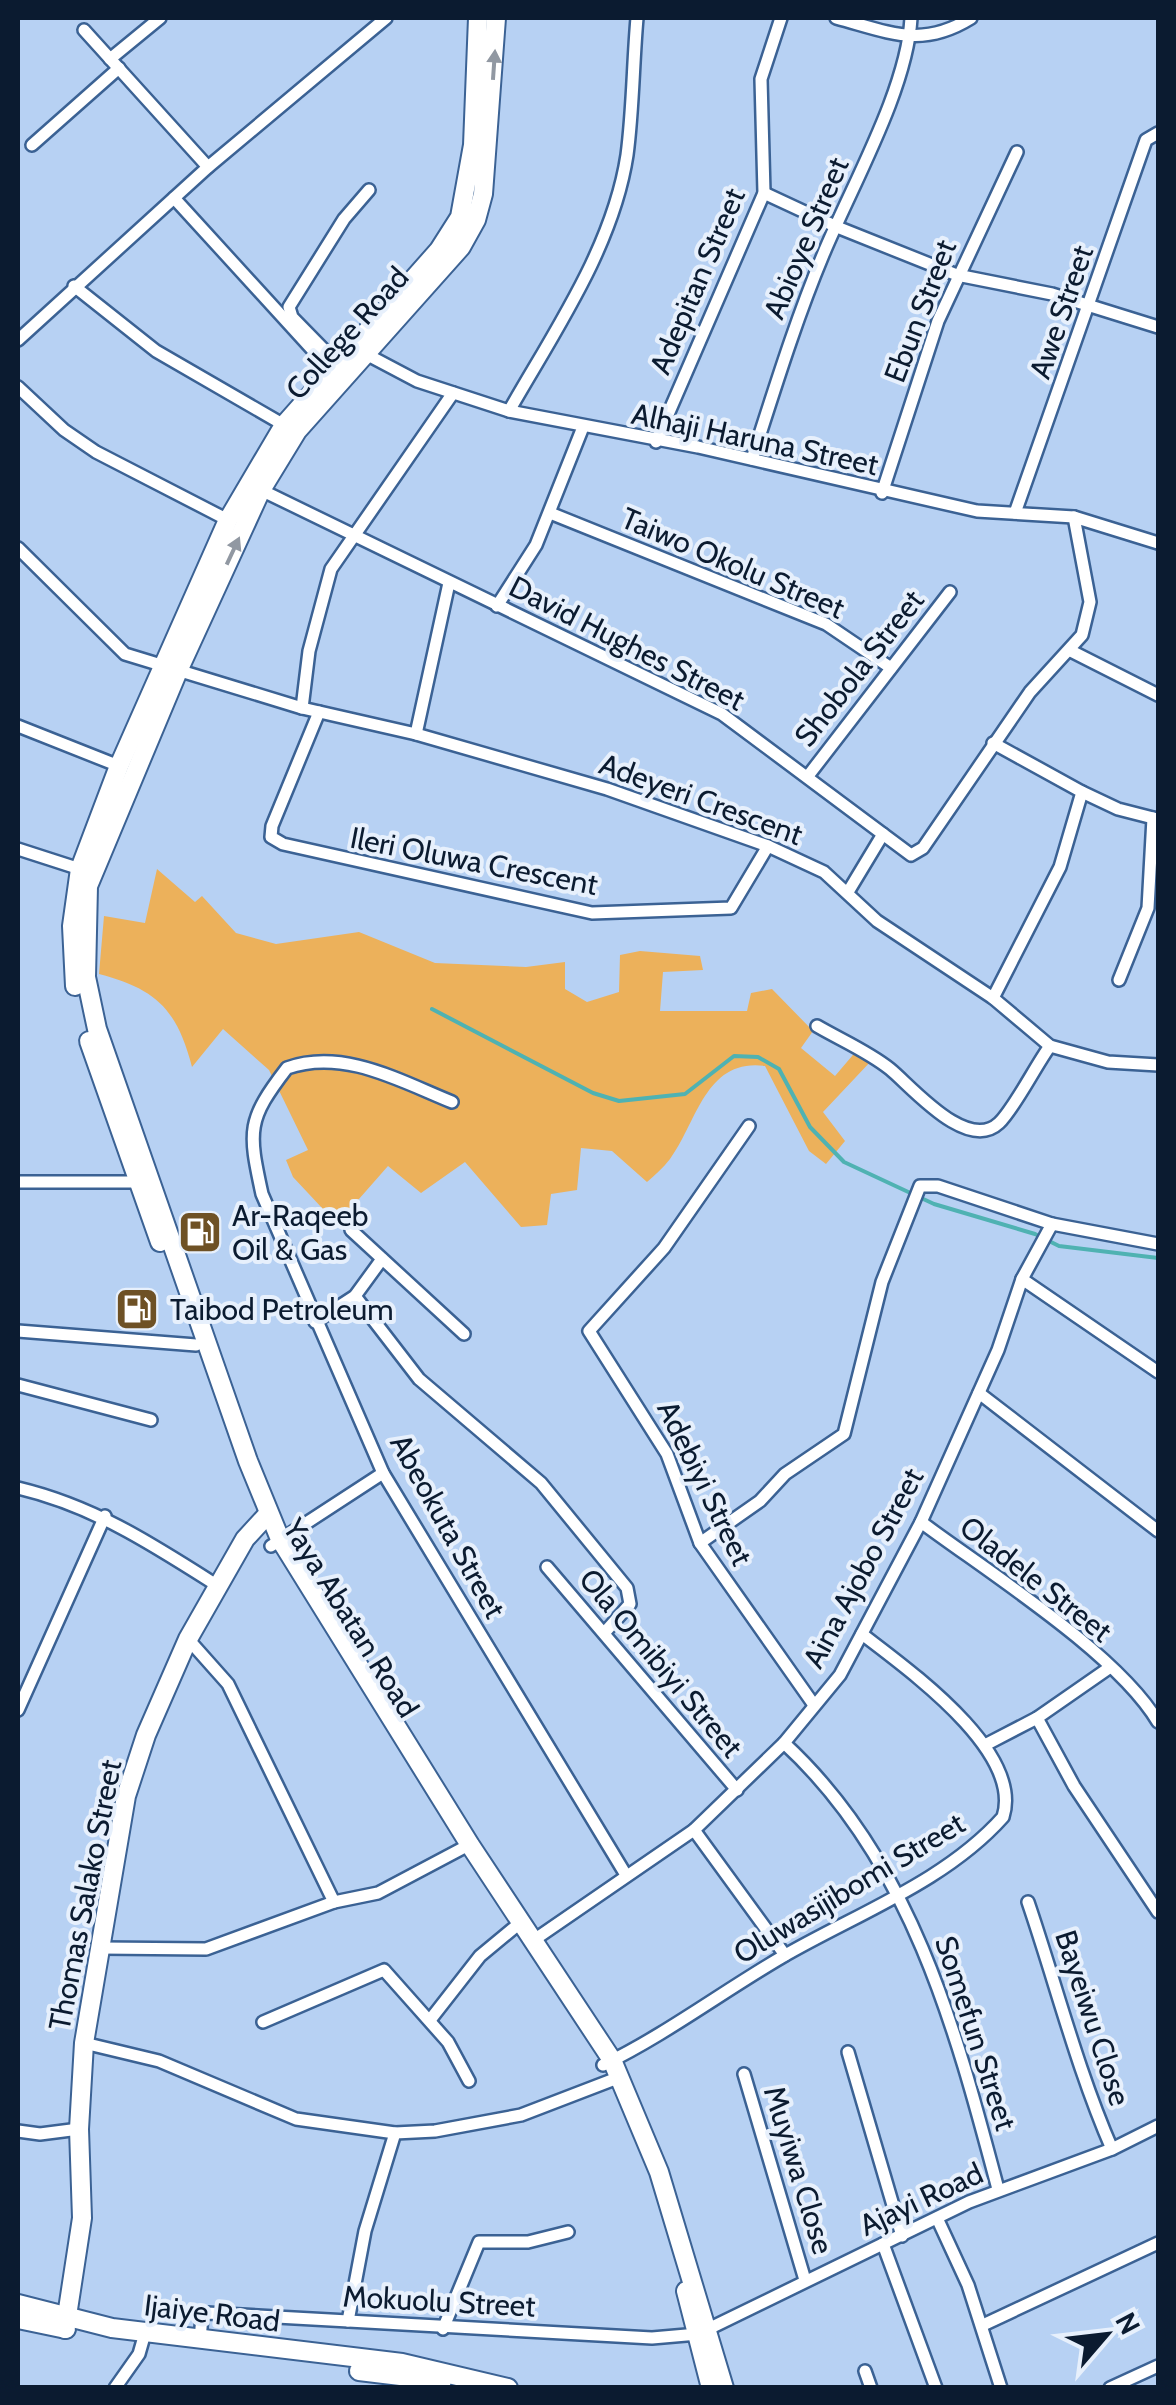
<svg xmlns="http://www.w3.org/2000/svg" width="1176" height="2405" viewBox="0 0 1176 2405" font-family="Cabin,sans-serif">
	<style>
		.green { fill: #ecb15b }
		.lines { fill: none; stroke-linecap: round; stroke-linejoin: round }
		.stream { stroke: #4fb2b2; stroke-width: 4 }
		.street-casing { stroke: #3b6294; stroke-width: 16 }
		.secondary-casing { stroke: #3b6294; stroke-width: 22 }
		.street { stroke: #fff; stroke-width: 11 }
		.secondary { stroke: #fff; stroke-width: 18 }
		.oneway { fill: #9198a2 }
		.labels { text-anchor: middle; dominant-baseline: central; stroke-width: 8; stroke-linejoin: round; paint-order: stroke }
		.street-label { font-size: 30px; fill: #0b1b30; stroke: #e7f0fc }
		.poi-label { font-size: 30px; fill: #0b1b30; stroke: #e7f0fc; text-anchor: start }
	</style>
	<rect width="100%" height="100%" fill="#b7d1f3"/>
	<path class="green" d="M157,869L195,902L202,896L236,933L276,944L359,932L435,963L526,967L565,962V989L587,1002L619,992L620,955L640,951L700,956L703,970L663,972L660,1011H747L751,993L772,989L813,1031L801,1048L835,1076L858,1049L872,1060L823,1112L845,1141L826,1164L809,1151L765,1066C705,1058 697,1123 670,1159C663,1168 655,1175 647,1182L612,1151L581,1148L577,1190L551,1194L547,1225L521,1227L465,1162L421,1193L388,1166L337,1224L293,1177L286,1160L308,1150L269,1070L223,1029L192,1067C177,1009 156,989 99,974L104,916L145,923Z"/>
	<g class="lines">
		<path class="stream" d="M432,1009L593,1093L619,1101L685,1094L734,1056L758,1057L779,1069L810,1127L844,1162L934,1204L1035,1234L1059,1246L1158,1258"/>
		<g class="street-casing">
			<g id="street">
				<path d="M836,18C889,32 921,49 971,18"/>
				<path d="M84,30L208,167"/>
				<path d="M110,59L160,18"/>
				<path d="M32,145L119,68"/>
				<path d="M764,193L837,227L957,275L1052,294L1158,327"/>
				<path d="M174,198L331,370"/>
				<path d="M74,286L156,351L284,425"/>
				<path d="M18,340L208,167L386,18"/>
				<path d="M364,353L417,381L509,411L698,447L977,511L1074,517L1158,543"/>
				<path d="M337,363L292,317L289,307L344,219L369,190"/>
				<path d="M18,387L64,430L96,452L228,520"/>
				<path d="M509,411C554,332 613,247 627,155C633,110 633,63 637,18"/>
				<path d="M656,442L764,193L761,79L781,18"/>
				<path d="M752,459C774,391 795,322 823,255C851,187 907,90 911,18"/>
				<path d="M261,490L722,714L911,855L923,848L1030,692L1082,635L1090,602L1074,517"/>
				<path d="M882,493L938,321L1017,152"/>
				<path d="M550,513L826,624L891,668"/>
				<path d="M1015,513L1146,140L1158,133"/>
				<path d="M18,548L125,654L302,708L416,734L607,789L768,846L824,872L877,921L993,998L1050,1046L1108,1062L1158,1065"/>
				<path d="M497,606L536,545L583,427"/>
				<path d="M1071,651L1158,695"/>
				<path d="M302,708L309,651L331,569L453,393"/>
				<path d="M319,712L272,826L271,837L283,844L592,913L731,908L768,846"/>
				<path d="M18,726L119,766"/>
				<path d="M416,734L449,583"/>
				<path d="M808,776L950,592"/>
				<path d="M1082,792L1118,809L1157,819"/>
				<path d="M18,849L80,869"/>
				<path d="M848,892L883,834"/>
				<path d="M1119,980L1148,908L1153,818"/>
				<path d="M993,998L1060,867L1082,792L993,743"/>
				<path d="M817,1026C841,1040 869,1052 890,1069C911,1086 967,1153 999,1123C1014,1109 1036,1065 1050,1046"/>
				<path d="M452,1102C400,1081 343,1048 287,1068C247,1120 248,1130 262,1194L383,1473L626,1875"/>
				<path d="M749,1126L664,1248L589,1331L667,1454L700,1543L814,1705"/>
				<path d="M18,1182H135"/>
				<path d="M351,1230L464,1334"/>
				<path d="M1022,1279L1158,1372"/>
				<path d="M355,1296L419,1379L541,1483L627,1588L630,1604L606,1631"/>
				<path d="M315,1322L355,1296L382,1259"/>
				<path d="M18,1331L196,1345"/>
				<path d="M18,1385L151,1420"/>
				<path d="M979,1393L1158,1531"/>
				<path d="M18,1488C94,1506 152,1544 218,1586"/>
				<path d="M921,1522C988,1572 1117,1653 1158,1722"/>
				<path d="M700,1543L760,1501L785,1474L844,1434L882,1282L920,1186H938L1052,1224L1158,1244"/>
				<path d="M271,1546L383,1473"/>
				<path d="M547,1567L737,1790"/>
				<path d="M18,1710L105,1516"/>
				<path d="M1037,1718L1074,1786L1158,1912"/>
				<path d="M784,1743C911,1860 955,2027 998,2189"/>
				<path d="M985,1745L1037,1718L1109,1668"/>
				<path d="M694,1830L785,1955"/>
				<path d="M334,1902L378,1893L463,1848"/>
				<path d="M1028,1902C1056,1984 1077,2069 1112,2149"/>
				<path d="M531,1942L694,1830L784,1743L840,1675L921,1522L998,1350L1022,1279L1052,1224"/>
				<path d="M101,1948L206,1949L334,1902L228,1684L188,1639"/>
				<path d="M430,2020L480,1956L515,1927"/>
				<path d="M263,2022L384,1970L448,2042L469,2081"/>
				<path d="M84,2043L159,2061L296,2119L395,2133L435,2131L521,2115L620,2077"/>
				<path d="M848,2052L902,2236"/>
				<path d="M603,2065C665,2035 722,1992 782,1957C856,1914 945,1882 1003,1817C1024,1751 907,1669 862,1634"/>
				<path d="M744,2074L805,2280"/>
				<path d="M18,2131L40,2134L79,2129"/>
				<path d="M937,2218L968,2285L1001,2388"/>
				<path d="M883,2244L936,2388"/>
				<path d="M348,2321L365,2231L395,2133"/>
				<path d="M983,2325L1158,2243"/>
				<path d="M443,2329L479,2242H528L568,2232"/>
				<path d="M200,2339L202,2317L207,2313L652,2338L698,2334L969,2202L1112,2149L1158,2126"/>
				<path d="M865,2371L871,2388"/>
				<path d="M115,2388L139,2354L145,2333"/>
				<path d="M1110,2388L1158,2366"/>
			</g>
		</g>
		<g class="secondary-casing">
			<g id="secondary">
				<path d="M496,18L483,194L476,220L461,247L297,431L261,490L178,671L88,886L86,977L97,1029L248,1461L280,1539L470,1845L612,2060L659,2172L724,2388"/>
				<path d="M75,986L72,926L80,869L119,766L228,520L284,425L439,250L460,217L473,145L478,18"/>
				<path d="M89,1041L160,1242"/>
				<path d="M686,2291L711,2388"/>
				<path d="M18,2304L112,2328L402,2363L508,2388"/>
				<path d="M18,2319L66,2329"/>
				<path d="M65,2329L82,2218L79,2129L84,2043L126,1796L146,1735L188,1639L245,1539L268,1514"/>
				<path d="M359,2371L442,2381"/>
			</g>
		</g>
		<use href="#street" class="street"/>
		<use href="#secondary" class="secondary"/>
	</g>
	<defs><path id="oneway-solid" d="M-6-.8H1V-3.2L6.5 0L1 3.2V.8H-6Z" transform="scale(2.5)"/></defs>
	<g class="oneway">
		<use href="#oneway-solid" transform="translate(494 65) rotate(-86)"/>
		<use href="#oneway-solid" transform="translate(233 551) rotate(-65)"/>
	</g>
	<defs>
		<g id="fuel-square" transform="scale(2.25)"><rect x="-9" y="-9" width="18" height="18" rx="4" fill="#6e5125" stroke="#e7f0fc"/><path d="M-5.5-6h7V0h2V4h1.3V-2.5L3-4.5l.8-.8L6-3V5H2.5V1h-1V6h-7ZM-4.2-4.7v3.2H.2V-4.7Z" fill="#fff"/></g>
	</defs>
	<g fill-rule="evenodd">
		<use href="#fuel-square" x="200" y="1232"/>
		<use href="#fuel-square" x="137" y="1309"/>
	</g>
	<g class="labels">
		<g class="street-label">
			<text transform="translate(806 238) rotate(-67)">Abioye Street</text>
			<text transform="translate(697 281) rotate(-67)">Adepitan Street</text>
			<text transform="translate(920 311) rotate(-69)">Ebun Street</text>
			<text transform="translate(1061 312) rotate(-71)">Awe Street</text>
			<text transform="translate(347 333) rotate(-48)">College Road</text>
			<text transform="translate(755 439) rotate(12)">Alhaji Haruna Street</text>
			<text transform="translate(733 563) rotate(23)">Taiwo Okolu Street</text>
			<text transform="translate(627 643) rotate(27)">David Hughes Street</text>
			<text transform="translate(859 668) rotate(-52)">Shobola Street</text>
			<text transform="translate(701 799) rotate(20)">Adeyeri Crescent</text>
			<text transform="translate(474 861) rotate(11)">Ileri Oluwa Crescent</text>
			<text transform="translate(705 1483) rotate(64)">Adebiyi Street</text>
			<text transform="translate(448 1526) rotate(61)">Abeokuta Street</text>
			<text transform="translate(863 1568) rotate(-62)">Aina Ajobo Street</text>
			<text transform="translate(1036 1579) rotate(38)">Oladele Street</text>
			<text transform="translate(351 1618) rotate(58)">Yaya Abatan Road</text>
			<text transform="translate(661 1663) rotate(50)">Ola Omibiyi Street</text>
			<text transform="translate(849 1888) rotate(-31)">Oluwasijibomi Street</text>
			<text transform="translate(85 1895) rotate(-79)">Thomas Salako Street</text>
			<text transform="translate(1093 2018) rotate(72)">Bayeiwu Close</text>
			<text transform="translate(976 2033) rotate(72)">Somefun Street</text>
			<text transform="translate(799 2170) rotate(73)">Muyiwa Close</text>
			<text transform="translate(921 2199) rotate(-25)">Ajayi Road</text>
			<text transform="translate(439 2301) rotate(3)">Mokuolu Street</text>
			<text transform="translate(212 2313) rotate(7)">Ijaiye Road</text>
		</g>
		<g class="poi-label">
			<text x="232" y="1215">Ar-Raqeeb<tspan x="232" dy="34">Oil &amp; Gas</tspan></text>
			<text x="170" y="1309">Taibod Petroleum</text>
		</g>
	</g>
	<rect width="1176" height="2405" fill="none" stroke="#0b1b30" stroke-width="40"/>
	<g transform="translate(1106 2335) rotate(62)" stroke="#e7f0fc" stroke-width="8" paint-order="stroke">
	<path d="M0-8L18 38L0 25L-18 38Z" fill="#0b1b30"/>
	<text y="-15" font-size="28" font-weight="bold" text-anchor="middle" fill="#0b1b30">N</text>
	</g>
</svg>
